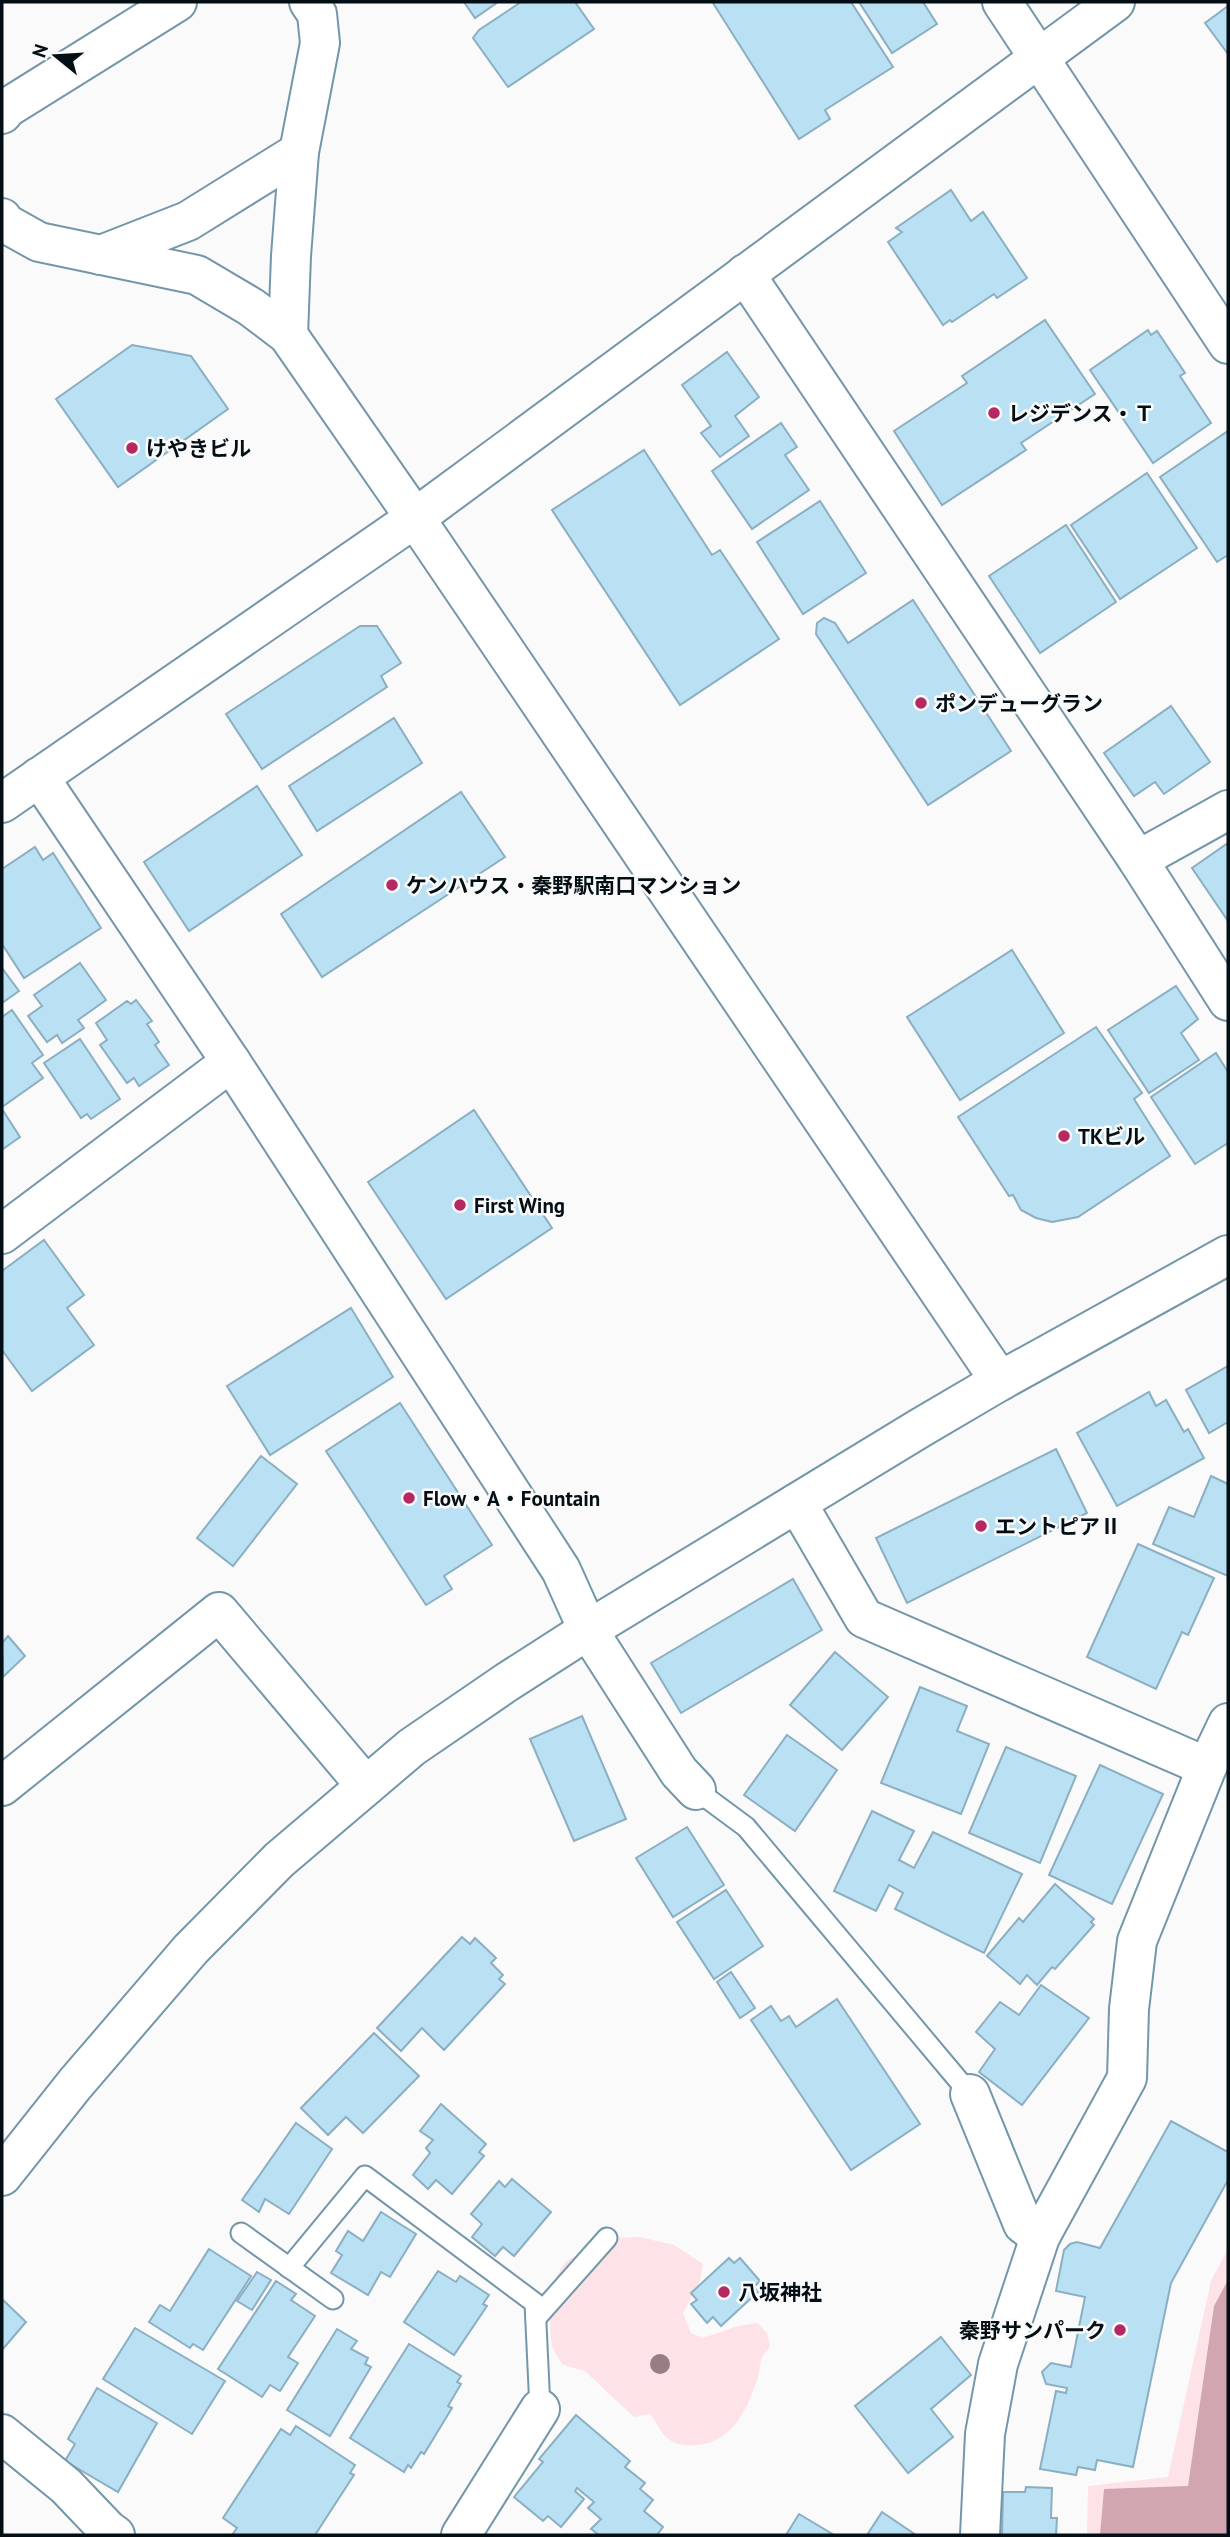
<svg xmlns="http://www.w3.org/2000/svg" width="1230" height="2537" viewBox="0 0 1230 2537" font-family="'PT Sans','Noto Sans JP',sans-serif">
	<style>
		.green { fill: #fde2e8 }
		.water { fill: #d1a6b1 }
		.building { fill: #bae0f3; stroke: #8bafc2; stroke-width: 2 }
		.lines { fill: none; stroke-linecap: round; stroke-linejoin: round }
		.service-casing { stroke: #7397a9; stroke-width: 23 }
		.minor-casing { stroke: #7397a9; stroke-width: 42 }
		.tertiary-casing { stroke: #7397a9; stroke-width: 42 }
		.service { stroke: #fff; stroke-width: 19 }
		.minor { stroke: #fff; stroke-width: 38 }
		.tertiary { stroke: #fff; stroke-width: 38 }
		.tree { fill: #987c86 }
		.poi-dot { fill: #b52861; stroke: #fafafa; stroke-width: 2.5 }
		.labels { text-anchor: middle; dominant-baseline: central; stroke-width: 5; stroke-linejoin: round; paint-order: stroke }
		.poi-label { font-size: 21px; font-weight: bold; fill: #030f15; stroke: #fafafa; text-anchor: start }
	</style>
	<rect width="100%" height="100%" fill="#fafafa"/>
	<g class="green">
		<path d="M639,2237L674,2245L703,2264L700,2281L683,2313L691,2333L703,2338L738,2326L757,2323L767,2333L770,2347C757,2360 762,2364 757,2380C747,2410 731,2444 695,2445C685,2446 672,2444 665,2436C660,2431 657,2422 650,2414L634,2417L585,2371L563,2365C559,2359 554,2352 552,2346C548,2326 550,2269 570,2259C579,2254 593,2259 602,2260L618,2238Z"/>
		<path d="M1228,2249V2535H1087L1088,2486L1168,2477L1211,2281Z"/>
	</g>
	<path class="water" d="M1228,2280V2535H1100L1104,2489L1188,2486L1214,2306Z"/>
	<g class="building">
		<path d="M464,2H498L475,18Z"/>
		<path d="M521,2H575L594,29L508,87L473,38L479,30Z"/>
		<path d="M714,2H851L893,67L825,110L830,119L799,139L713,3Z"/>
		<path d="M859,2H923L937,24L892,53Z"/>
		<path d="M1228,6V54L1205,23Z"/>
		<path d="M951,190L971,221L983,212L1027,278L997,298L994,294L952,322L950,320L943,325L888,242L902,232L896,228Z"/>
		<path d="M1045,320L1095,394L1021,443L1026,450L942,505L894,431L967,383L962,376Z"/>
		<path d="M1148,330L1151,335L1157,331L1185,373L1180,376L1211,423L1153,463L1090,370Z"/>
		<path d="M132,345L191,356L228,409L118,487L56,399Z"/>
		<path d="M727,352L759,397L735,416L749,436L720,457L701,433L711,426L682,385Z"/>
		<path d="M781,423L797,447L785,455L809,490L752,529L712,471Z"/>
		<path d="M1228,431V555L1217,562L1160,477Z"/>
		<path d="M644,450L712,555L720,550L779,639L680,705L552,510Z"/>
		<path d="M1147,473L1197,548L1120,599L1071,525Z"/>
		<path d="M820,501L866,573L803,614L757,542Z"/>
		<path d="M1066,525L1116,602L1040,653L989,576Z"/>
		<path d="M913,600L1011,751L928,805L816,634L817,623L824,618L835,623L848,643Z"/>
		<path d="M360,626H377L401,663L381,676L387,687L262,769L226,714Z"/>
		<path d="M1171,706L1210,762L1164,794L1155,782L1134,796L1104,753Z"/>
		<path d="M394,718L422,763L317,831L289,786Z"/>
		<path d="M257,786L302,855L189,931L144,862Z"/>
		<path d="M461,792L505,857L322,977L281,914Z"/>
		<path d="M1228,843V921L1192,868Z"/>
		<path d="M35,847L43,860L53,853L101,928L24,978L2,944V869Z"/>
		<path d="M1012,950L1064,1033L960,1100L907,1017Z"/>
		<path d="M80,963L106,1000L78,1020L84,1028L62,1043L57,1035L47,1042L28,1016L42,1006L34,995Z"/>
		<path d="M2,968L19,991L2,1003Z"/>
		<path d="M1176,986L1198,1019L1181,1033L1199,1060L1149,1093L1108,1030Z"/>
		<path d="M136,1000L152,1021L147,1024L159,1042L155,1045L169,1065L139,1086L134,1078L127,1083L100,1045L107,1040L96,1023L127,1001L131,1004Z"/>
		<path d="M12,1010L43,1055L32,1063L43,1078L2,1107V1017Z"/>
		<path d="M1096,1027L1142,1093L1134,1099L1170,1156L1078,1217L1052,1222L1036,1218L1021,1210L1013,1195L1009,1196L958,1117Z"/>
		<path d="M80,1039L120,1099L91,1119L87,1114L81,1118L44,1063Z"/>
		<path d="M1216,1053L1228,1072V1143L1195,1164L1151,1097Z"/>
		<path d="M2,1109L20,1137L3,1149L2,1147Z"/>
		<path d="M474,1110L552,1228L446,1299L368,1182Z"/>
		<path d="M44,1240L84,1295L67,1308L94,1345L32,1391L2,1350V1271Z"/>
		<path d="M351,1308L393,1377L270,1455L227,1386Z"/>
		<path d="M1228,1366V1422L1209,1433L1186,1390Z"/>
		<path d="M1149,1392L1156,1406L1166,1400L1184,1432L1188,1429L1204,1458L1117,1506L1077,1433Z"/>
		<path d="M400,1403L492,1545L444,1576L452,1589L426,1605L326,1451Z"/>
		<path d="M1056,1449L1087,1513L907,1603L876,1538Z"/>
		<path d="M261,1456L297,1484L233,1566L197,1538Z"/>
		<path d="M1211,1476L1228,1484V1576L1153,1544L1169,1507L1194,1517Z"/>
		<path d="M1138,1544L1214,1578L1188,1635L1182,1632L1156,1689L1087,1657Z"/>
		<path d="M793,1579L822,1630L681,1713L651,1663Z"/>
		<path d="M8,1636L25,1656L3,1677L2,1643Z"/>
		<path d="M835,1652L888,1697L842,1750L790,1705Z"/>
		<path d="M920,1687L967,1706L957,1731L989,1744L961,1814L881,1783Z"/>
		<path d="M582,1716L626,1819L574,1841L530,1739Z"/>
		<path d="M787,1735L837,1770L795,1831L744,1795Z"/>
		<path d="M1006,1747L1076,1776L1040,1863L969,1833Z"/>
		<path d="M1100,1765L1163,1794L1112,1904L1049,1875Z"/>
		<path d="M872,1811L914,1831L899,1860L914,1868L933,1832L1022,1874L984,1953L895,1909L903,1893L889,1885L876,1911L834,1891Z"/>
		<path d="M687,1827L724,1885L673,1917L636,1858Z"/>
		<path d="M1055,1884L1094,1919L1091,1922L1094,1925L1055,1969L1052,1967L1037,1985L1027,1975L1020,1984L987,1956L1019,1918L1023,1922Z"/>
		<path d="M726,1890L763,1946L714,1979L677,1922Z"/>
		<path d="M462,1937L470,1944L475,1938L496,1958L491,1963L503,1975L499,1979L505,1984L444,2050L422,2028L401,2051L377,2028Z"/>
		<path d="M731,1972L755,2008L740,2018L717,1982Z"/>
		<path d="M1041,1985L1089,2018L1022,2105L979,2072L995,2049L976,2032L1000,2002L1019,2015Z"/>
		<path d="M837,1999L920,2124L851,2170L751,2020L771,2006L781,2021L789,2016L796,2027Z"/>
		<path d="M374,2033L419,2076L363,2133L346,2117L328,2135L301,2108Z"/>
		<path d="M441,2104L486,2144L479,2152L484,2156L452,2194L436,2180L428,2189L413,2175L430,2153L426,2148L433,2140L420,2131Z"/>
		<path d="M1171,2121L1228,2152V2180L1171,2283L1133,2467L1097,2460L1095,2470L1078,2467L1076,2475L1040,2469L1056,2391L1066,2393L1067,2388L1046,2384L1042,2372L1051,2363L1071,2367L1085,2297L1056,2291L1064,2250L1070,2244L1077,2242L1100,2248Z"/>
		<path d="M296,2123L332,2149L289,2214L265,2199L259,2212L242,2200Z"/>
		<path d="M512,2179L551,2212L514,2256L503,2247L495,2256L472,2237L482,2224L471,2214L499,2181L505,2187Z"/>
		<path d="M381,2212L416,2234L390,2277L381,2272L368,2295L331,2273L342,2255L336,2251L348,2231L363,2241Z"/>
		<path d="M209,2249L251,2276L203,2350L193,2344L190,2348L149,2322L160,2305L170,2311Z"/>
		<path d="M729,2258L734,2263L740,2258L760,2281L754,2287L758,2292L721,2326L713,2317L707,2323L691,2304L697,2300L691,2293Z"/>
		<path d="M438,2271L456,2282L460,2276L489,2295L483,2304L487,2306L454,2355L404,2322Z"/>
		<path d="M257,2272L271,2280L252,2310L237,2301Z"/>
		<path d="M276,2281L296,2294L291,2300L315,2316L288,2357L298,2363L280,2391L270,2385L262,2397L218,2369Z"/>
		<path d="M2,2299L26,2322L2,2350Z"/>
		<path d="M135,2328L225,2381L192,2434L103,2379Z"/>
		<path d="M337,2329L357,2341L351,2349L368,2358L365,2364L371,2367L330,2436L287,2410Z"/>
		<path d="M941,2337L971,2375L931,2409L953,2437L908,2473L855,2406Z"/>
		<path d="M409,2344L461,2376L457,2382L461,2384L448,2406L452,2408L424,2454L421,2452L411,2468L408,2465L404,2472L350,2438Z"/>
		<path d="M97,2388L157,2423L118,2492L65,2461L75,2444L68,2439Z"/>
		<path d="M576,2415L630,2461L625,2467L645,2483L640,2489L653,2500L644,2511L663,2527L657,2535H599L591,2529L601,2519L588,2508L594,2502L577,2488L575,2491L584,2499L561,2527L548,2516L543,2521L514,2497L543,2462L539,2459Z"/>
		<path d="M296,2426L355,2465L350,2473L354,2475L315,2535H232L237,2528L223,2518L281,2429L290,2435Z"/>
		<path d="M1026,2487L1052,2488L1051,2518H1057L1056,2535H1002L1003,2492H1025Z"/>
		<path d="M882,2512L916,2535H867Z"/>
		<path d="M799,2514L834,2535H786Z"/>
	</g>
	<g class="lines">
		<g class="service-casing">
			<g id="service">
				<path d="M696,1790L746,1827L970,2094"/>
				<path d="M241,2233L333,2299"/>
				<path d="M289,2268L365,2176L535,2303L540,2409"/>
				<path d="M536,2318L607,2238"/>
			</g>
		</g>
		<g class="minor-casing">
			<g id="minor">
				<path d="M1002,2L1228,344"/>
				<path d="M2,114L7,108L177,2"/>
				<path d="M2,218L5,223L39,242L197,275L251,307L288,335L415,518"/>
				<path d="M101,255L188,221L299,152"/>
				<path d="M745,274L1138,860L1228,1001"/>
				<path d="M288,335L291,256L299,152L320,43L317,14L309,2"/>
				<path d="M39,777L231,1062L561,1570L588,1630L679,1772L696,1790"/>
				<path d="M1138,860L1228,810"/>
				<path d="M2,1234L231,1062"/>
				<path d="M797,1503L864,1618L1207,1767"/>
				<path d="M2,1786L219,1612L366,1786"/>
				<path d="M970,2094L1023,2224L1040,2237"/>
				<path d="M2,2434L66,2486L108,2530L115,2535"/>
				<path d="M461,2535L540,2409"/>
				<path d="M980,2535L985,2434L998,2364L1040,2237L1127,2078L1129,2009L1137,1941L1207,1767L1228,1723"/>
			</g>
		</g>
		<g class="tertiary-casing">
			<g id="tertiary">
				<path d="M415,518L1000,1381"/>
				<path d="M2,803L415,518L1115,2"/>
				<path d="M2,2176L75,2084L191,1949L279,1860L412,1747L507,1682L588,1630L920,1428L1000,1381L1228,1255"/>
			</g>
		</g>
		<use href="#service" class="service"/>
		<use href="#minor" class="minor"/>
		<use href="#tertiary" class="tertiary"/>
	</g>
	<circle class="tree" cx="660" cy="2364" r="10"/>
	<g class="poi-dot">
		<circle cx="994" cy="413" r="7"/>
		<circle cx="132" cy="448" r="7"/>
		<circle cx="921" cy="703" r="7"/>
		<circle cx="392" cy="885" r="7"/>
		<circle cx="1064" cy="1136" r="7"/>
		<circle cx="460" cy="1205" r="7"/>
		<circle cx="409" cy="1498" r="7"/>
		<circle cx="981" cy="1526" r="7"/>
		<circle cx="724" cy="2292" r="7"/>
		<circle cx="1120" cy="2330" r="7"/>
	</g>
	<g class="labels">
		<g class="poi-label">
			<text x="1008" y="413">レジデンス・Ｔ</text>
			<text x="146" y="448">けやきビル</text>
			<text x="935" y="703">ポンデューグラン</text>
			<text x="406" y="885">ケンハウス・秦野駅南口マンション</text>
			<text x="1078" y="1136">TKビル</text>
			<text x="474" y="1205">First Wing</text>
			<text x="423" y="1498">Flow・A・Fountain</text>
			<text x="995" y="1526">エントピアⅡ</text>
			<text x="738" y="2292">八坂神社</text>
			<text x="1106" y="2330" text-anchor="end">秦野サンパーク</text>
		</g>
	</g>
	<rect width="1230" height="2537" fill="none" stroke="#030f15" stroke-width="7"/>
	<g transform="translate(56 56) rotate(288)" stroke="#fafafa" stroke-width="5" paint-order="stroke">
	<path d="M0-5L12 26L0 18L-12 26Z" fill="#030f15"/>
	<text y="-10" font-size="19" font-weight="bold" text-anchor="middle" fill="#030f15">N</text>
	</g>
</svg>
